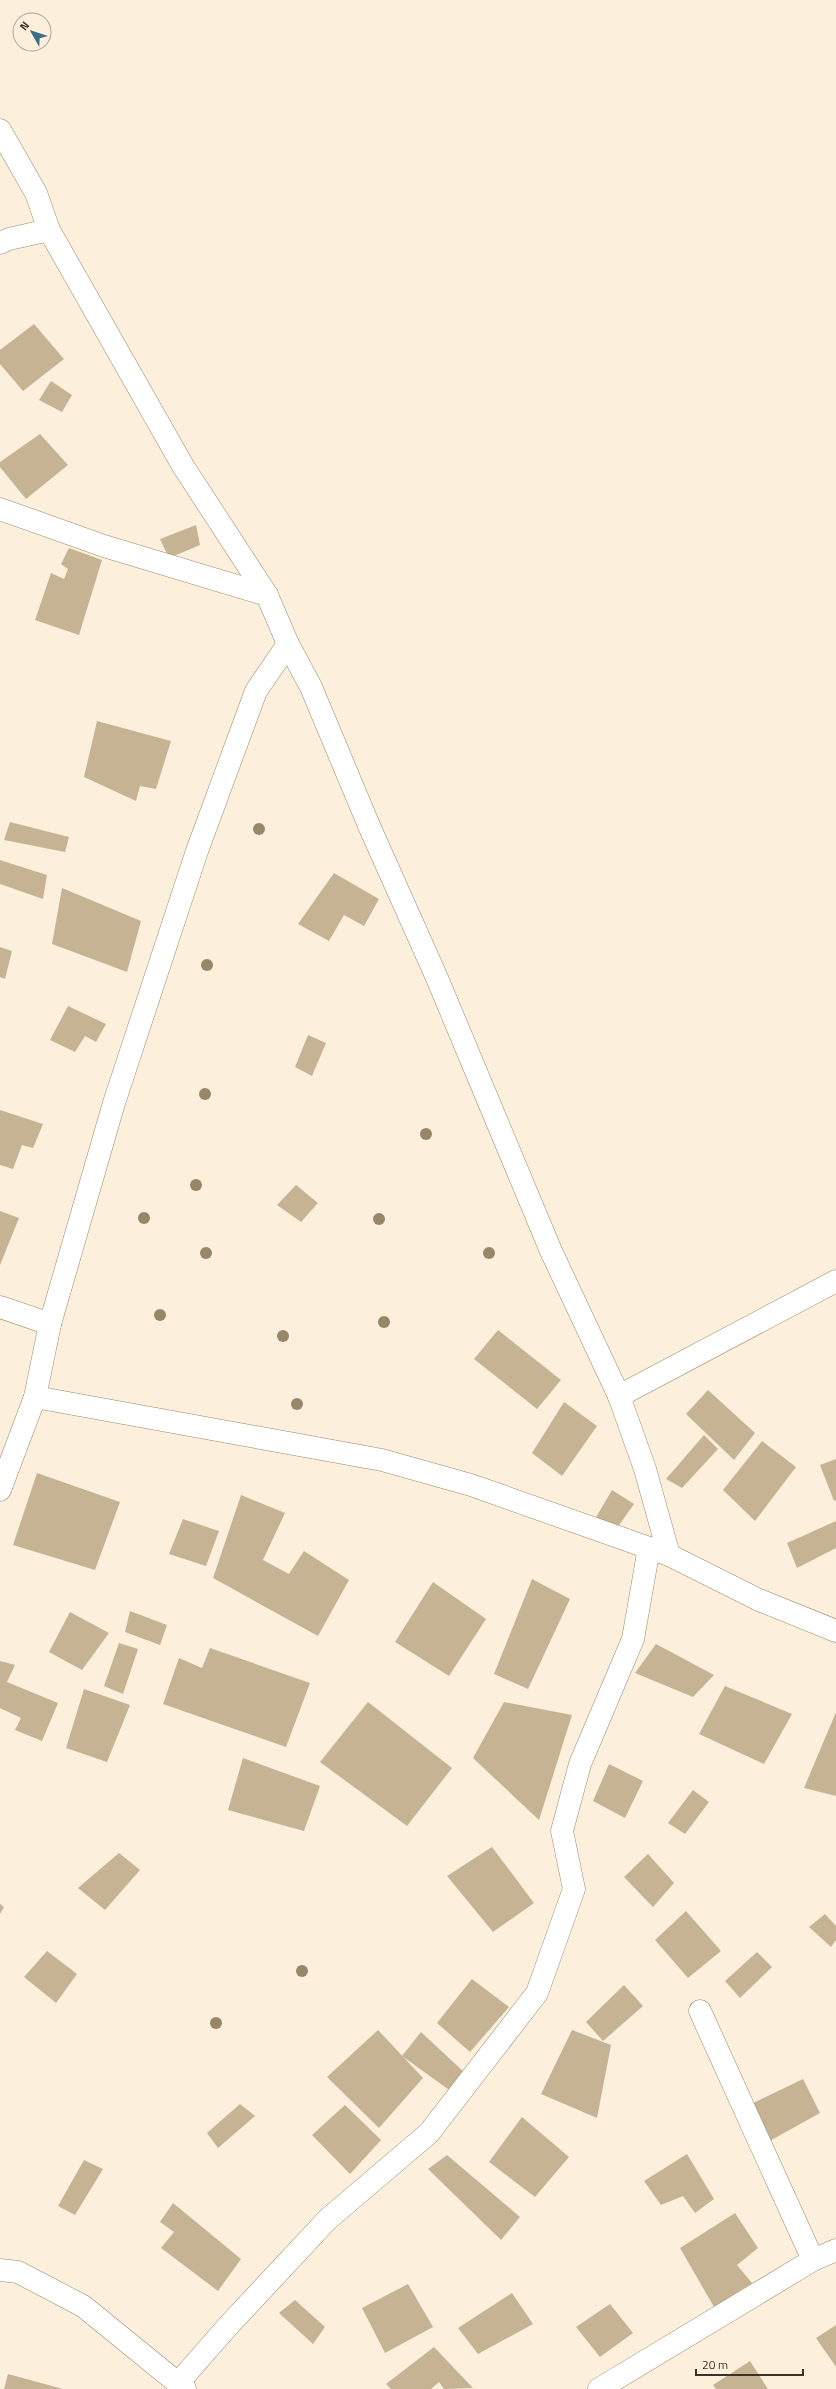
<svg xmlns="http://www.w3.org/2000/svg" width="836" height="2389" viewBox="0 0 836 2389" font-family="'Titillium Web',sans-serif">
	<style>
		.building { fill: #c6b393 }
		.lines { fill: none; stroke-linecap: round; stroke-linejoin: round }
		.street-casing { stroke: #9a8869; stroke-width: 23 }
		.secondary-casing { stroke: #9a8869; stroke-width: 23 }
		.street { stroke: #fff; stroke-width: 22 }
		.secondary { stroke: #fff; stroke-width: 22 }
		.tree { fill: #978768 }
	</style>
	<rect width="100%" height="100%" fill="#fcf0dd"/>
	<g class="building">
		<path d="M34,324L64,359L23,391L0,364V350Z"/>
		<path d="M51,381L72,395L62,412L39,400Z"/>
		<path d="M40,434L68,465L26,499L0,467V462Z"/>
		<path d="M196,525L200,545L169,558L160,539Z"/>
		<path d="M69,548L102,560L79,635L35,620L51,573L64,579L68,569L61,564Z"/>
		<path d="M97,721L171,741L156,789L140,786L136,801L84,777Z"/>
		<path d="M10,822L69,837L65,852L4,840Z"/>
		<path d="M0,860L47,875L43,899L0,884Z"/>
		<path d="M334,873L379,899L364,926L344,915L329,941L298,924Z"/>
		<path d="M62,888L141,921L127,972L52,944Z"/>
		<path d="M0,947L12,951L5,979L0,977Z"/>
		<path d="M68,1006L106,1024L96,1042L85,1036L75,1052L50,1040Z"/>
		<path d="M308,1035L326,1043L312,1076L295,1067Z"/>
		<path d="M0,1110L43,1124L33,1148L22,1145L13,1169L0,1165Z"/>
		<path d="M296,1185L318,1203L301,1222L277,1205Z"/>
		<path d="M0,1211L19,1218L0,1265Z"/>
		<path d="M498,1330L561,1380L537,1409L474,1359Z"/>
		<path d="M708,1390L755,1433L734,1460L686,1414Z"/>
		<path d="M564,1402L597,1426L562,1476L532,1453Z"/>
		<path d="M704,1435L718,1449L682,1488L666,1479Z"/>
		<path d="M762,1441L796,1467L755,1521L723,1490Z"/>
		<path d="M836,1459V1500L834,1501L820,1465Z"/>
		<path d="M37,1473L120,1502L95,1570L13,1545Z"/>
		<path d="M612,1490L634,1504L617,1528L595,1519Z"/>
		<path d="M241,1495L285,1513L263,1560L289,1574L281,1586L304,1551L349,1580L318,1636L213,1578Z"/>
		<path d="M183,1519L219,1531L206,1566L169,1554Z"/>
		<path d="M836,1521V1548L797,1568L787,1543Z"/>
		<path d="M532,1579L570,1599L528,1689L494,1674Z"/>
		<path d="M433,1582L486,1619L449,1676L395,1642Z"/>
		<path d="M130,1611L167,1625L160,1645L125,1632Z"/>
		<path d="M70,1612L109,1633L82,1670L49,1652Z"/>
		<path d="M119,1643L138,1649L123,1694L104,1686Z"/>
		<path d="M656,1644L714,1675L693,1697L635,1673Z"/>
		<path d="M210,1648L310,1683L286,1747L163,1704L179,1658L202,1668Z"/>
		<path d="M0,1661L15,1665L7,1682L58,1703L42,1741L15,1730L21,1718L0,1708Z"/>
		<path d="M725,1686L792,1714L764,1764L699,1734Z"/>
		<path d="M84,1689L130,1705L107,1762L66,1748Z"/>
		<path d="M368,1702L452,1768L407,1826L320,1762Z"/>
		<path d="M504,1702L572,1715L539,1820L473,1758Z"/>
		<path d="M836,1712V1796L804,1788Z"/>
		<path d="M243,1758L320,1786L304,1831L228,1810Z"/>
		<path d="M609,1764L643,1781L625,1818L593,1801Z"/>
		<path d="M693,1790L709,1802L685,1834L668,1823Z"/>
		<path d="M492,1847L534,1903L493,1932L447,1876Z"/>
		<path d="M119,1853L140,1870L105,1910L78,1888Z"/>
		<path d="M648,1854L674,1883L653,1907L624,1877Z"/>
		<path d="M0,1904L4,1907L0,1914Z"/>
		<path d="M686,1911L721,1951L688,1978L655,1940Z"/>
		<path d="M825,1914L836,1926V1940L831,1947L809,1927Z"/>
		<path d="M47,1951L77,1974L56,2003L24,1977Z"/>
		<path d="M757,1952L772,1967L740,1998L725,1981Z"/>
		<path d="M472,1979L509,2007L470,2052L437,2023Z"/>
		<path d="M624,1985L643,2006L603,2041L586,2022Z"/>
		<path d="M378,2030L423,2078L379,2128L327,2077Z"/>
		<path d="M572,2030L611,2045L597,2118L541,2094Z"/>
		<path d="M421,2032L465,2073L452,2092L402,2056Z"/>
		<path d="M803,2079L820,2113L766,2143L749,2105Z"/>
		<path d="M240,2104L255,2116L218,2148L207,2133Z"/>
		<path d="M345,2105L381,2140L350,2174L312,2135Z"/>
		<path d="M522,2117L569,2157L535,2197L489,2162Z"/>
		<path d="M687,2154L714,2199L695,2213L683,2196L661,2205L644,2181Z"/>
		<path d="M447,2155L520,2217L501,2240L428,2169Z"/>
		<path d="M84,2160L103,2169L75,2215L58,2206Z"/>
		<path d="M173,2203L241,2259L218,2291L161,2248L174,2232L160,2222Z"/>
		<path d="M735,2213L758,2248L737,2265L752,2283L714,2307L680,2248Z"/>
		<path d="M408,2284L433,2327L385,2353L362,2308Z"/>
		<path d="M512,2293L533,2324L478,2354L458,2328Z"/>
		<path d="M295,2300L325,2327L313,2344L279,2313Z"/>
		<path d="M610,2304L633,2333L600,2357L576,2327Z"/>
		<path d="M836,2325V2367L816,2338Z"/>
		<path d="M434,2347L473,2388L444,2389L439,2382L431,2389H391L386,2384Z"/>
		<path d="M750,2361L768,2389H716L713,2385Z"/>
		<path d="M8,2374L63,2389H4Z"/>
	</g>
	<g class="lines">
		<g class="street-casing">
			<g id="street">
				<path d="M0,130L36,193L49,230L183,466L267,595L288,644L311,687L370,828L437,978L551,1251L619,1396L645,1469L669,1555"/>
				<path d="M0,243L9,239L49,230"/>
				<path d="M0,509L104,546L267,595"/>
				<path d="M0,1307L50,1324"/>
				<path d="M619,1396L836,1281"/>
				<path d="M35,1397L382,1460L471,1485L669,1555L759,1600L836,1631"/>
				<path d="M0,1490L35,1397L50,1324L114,1103L197,851L256,691L288,644"/>
				<path d="M700,2011L813,2260"/>
				<path d="M179,2382L228,2326L328,2219L429,2133L537,1993L574,1889L562,1831L580,1764L633,1639L649,1548"/>
				<path d="M599,2389L813,2260L836,2250"/>
			</g>
		</g>
		<g class="secondary-casing">
			<path id="secondary" d="M0,2270L18,2272L83,2306L185,2389"/>
		</g>
		<use href="#street" class="street"/>
		<use href="#secondary" class="secondary"/>
	</g>
	<g class="tree">
		<circle cx="259" cy="829" r="6"/>
		<circle cx="207" cy="965" r="6"/>
		<circle cx="205" cy="1094" r="6"/>
		<circle cx="426" cy="1134" r="6"/>
		<circle cx="196" cy="1185" r="6"/>
		<circle cx="144" cy="1218" r="6"/>
		<circle cx="379" cy="1219" r="6"/>
		<circle cx="206" cy="1253" r="6"/>
		<circle cx="489" cy="1253" r="6"/>
		<circle cx="160" cy="1315" r="6"/>
		<circle cx="384" cy="1322" r="6"/>
		<circle cx="283" cy="1336" r="6"/>
		<circle cx="297" cy="1404" r="6"/>
		<circle cx="302" cy="1971" r="6"/>
		<circle cx="216" cy="2023" r="6"/>
	</g>
	<g transform="translate(32 32) rotate(309)"><circle r="19" fill="#fcf0dd" stroke="#aea494"/>
	<path d="M0-3L7 15L0 10L-7 15Z" fill="#38708a"/>
	<text y="-6" font-size="11" font-weight="bold" text-anchor="middle" fill="#3a3226">N</text>
	</g>
	<path d="M696 2369v6h107v-6" fill="none" stroke="#3a3226" stroke-width="2"/>
	<text x="702" y="2369" font-size="12" fill="#3a3226" stroke="#fcf0dd" stroke-width="3" paint-order="stroke">20 m</text>
</svg>
